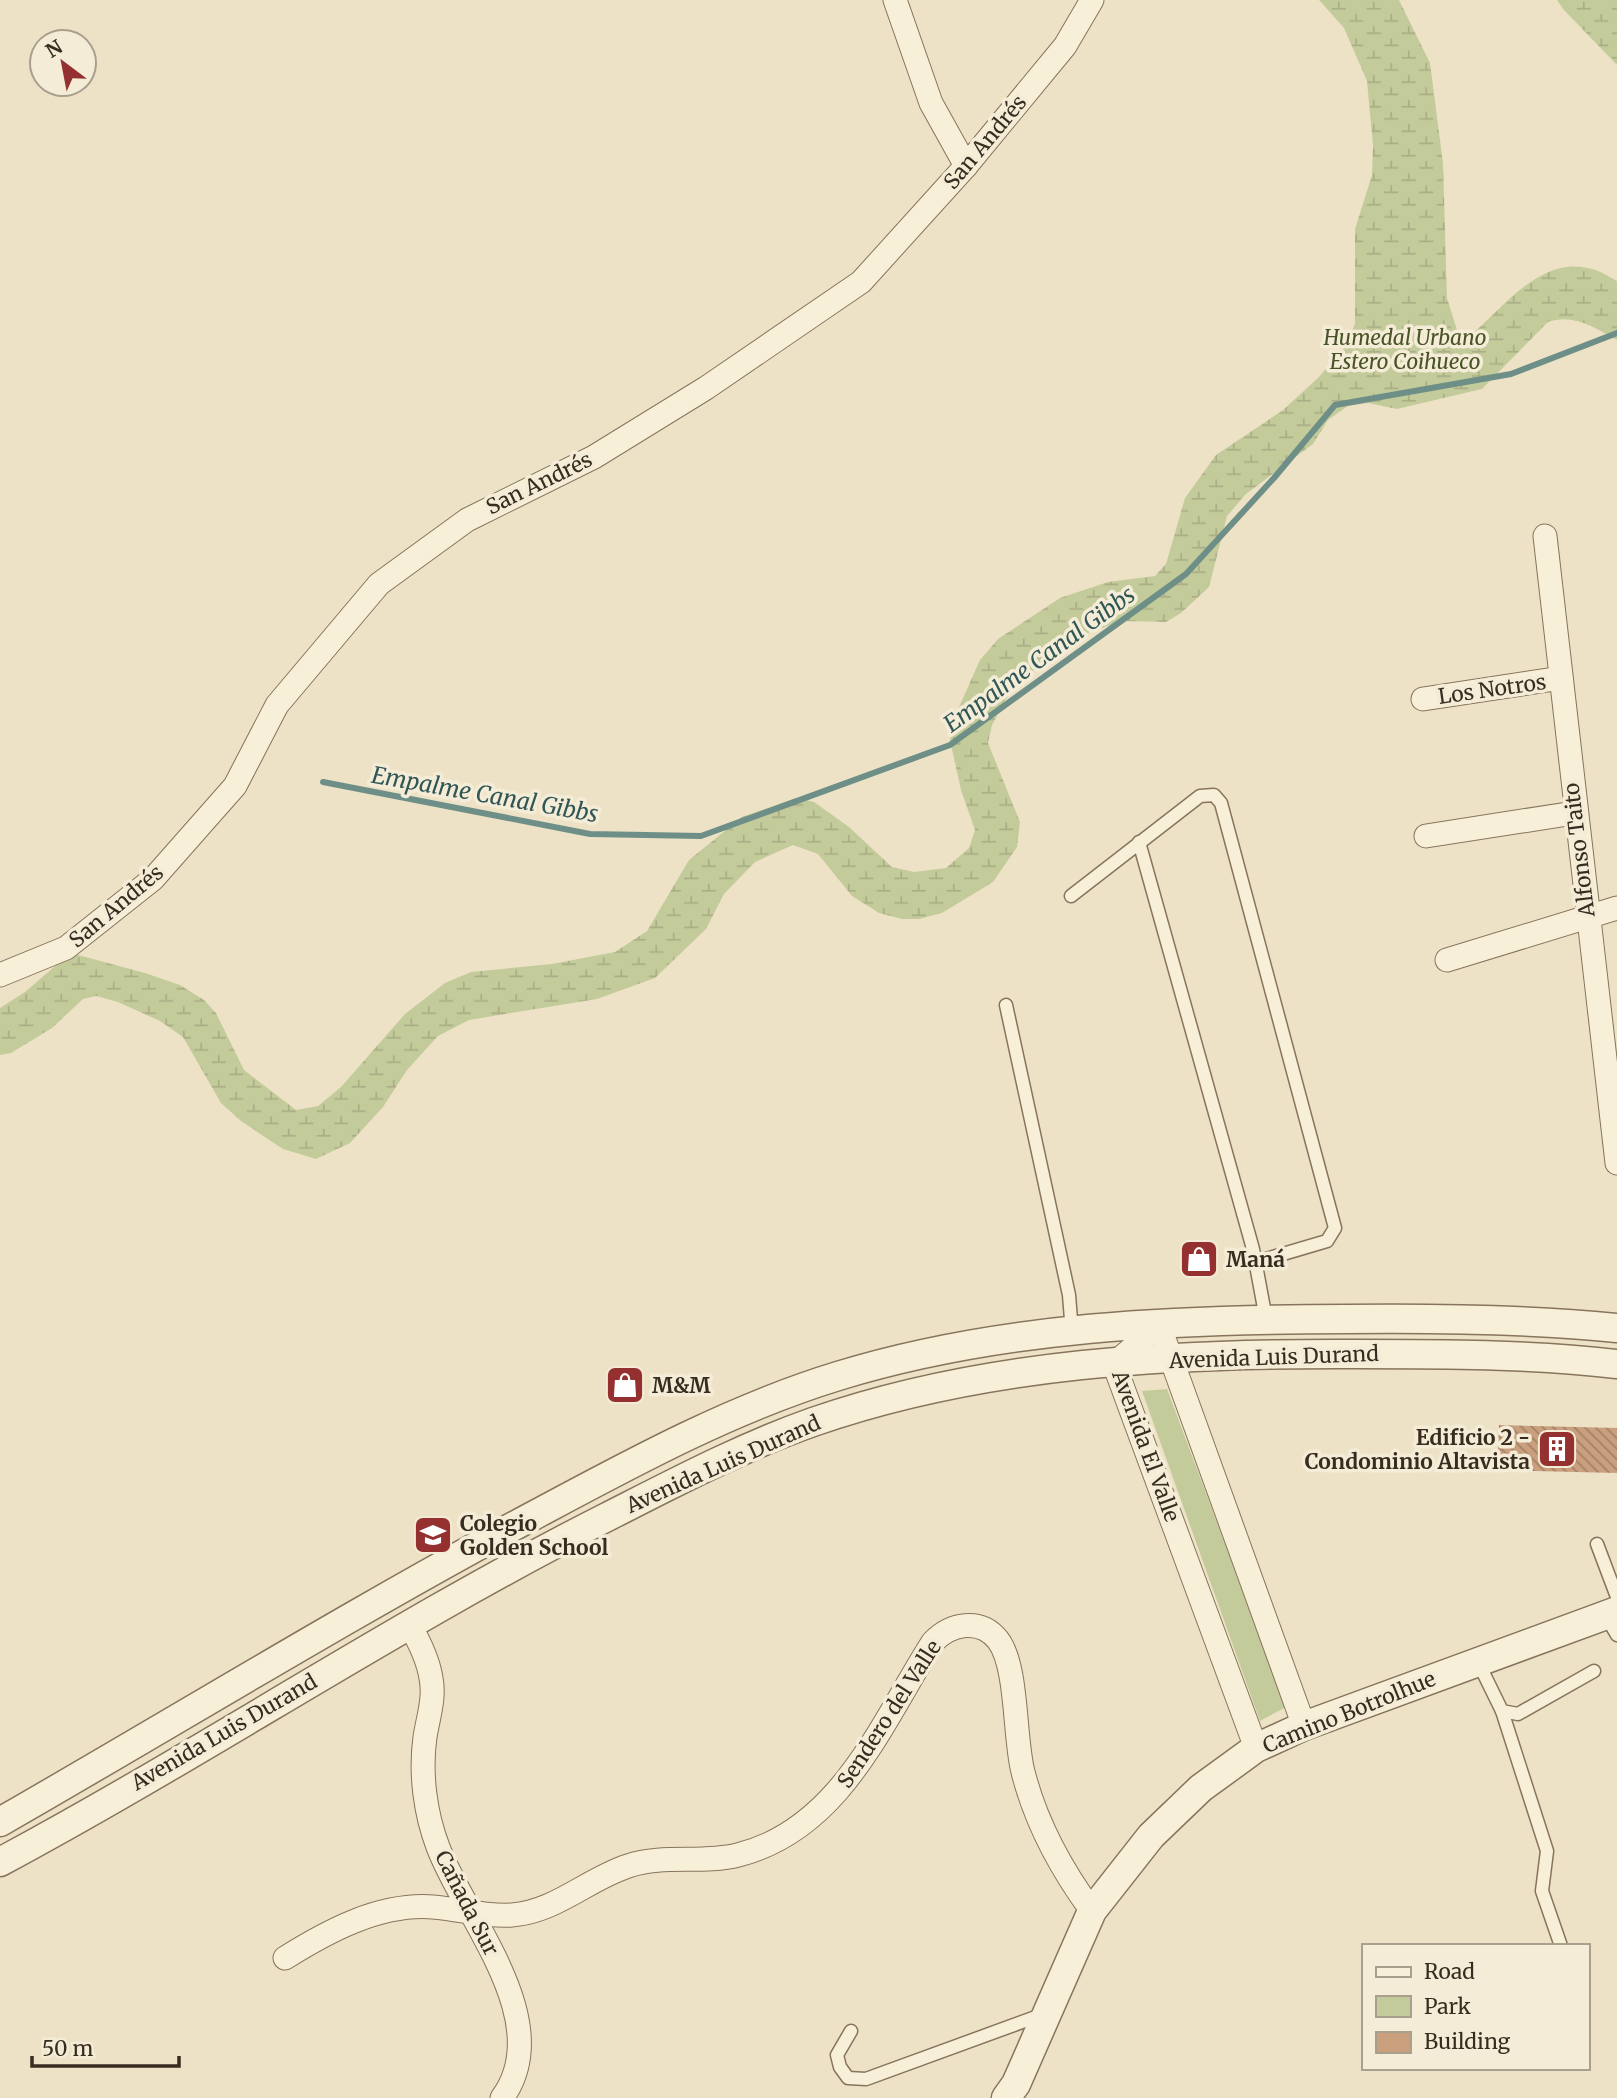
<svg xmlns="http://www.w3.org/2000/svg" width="1617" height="2098" viewBox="0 0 1617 2098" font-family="Merriweather,serif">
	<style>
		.green { fill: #c4cb9b }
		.wetland { fill: url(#wetland-marsh) }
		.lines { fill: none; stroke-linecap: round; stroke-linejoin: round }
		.stream { stroke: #6e8f87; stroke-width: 6 }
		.building { fill: url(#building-back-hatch) }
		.service-casing { stroke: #87745d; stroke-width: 15 }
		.minor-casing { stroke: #87745d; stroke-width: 25 }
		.tertiary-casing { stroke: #87745d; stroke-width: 31 }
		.service { stroke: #f8efd9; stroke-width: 12 }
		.minor { stroke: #f8efd9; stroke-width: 23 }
		.tertiary { stroke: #f8efd9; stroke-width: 28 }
		.labels { text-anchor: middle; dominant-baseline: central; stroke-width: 7; stroke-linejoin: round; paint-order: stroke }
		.street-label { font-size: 21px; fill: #382c20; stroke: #f4ecd6 }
		.park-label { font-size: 21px; font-style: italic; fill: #485427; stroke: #f4ecd6 }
		.poi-label { font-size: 21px; font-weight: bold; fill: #382c20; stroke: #f4ecd6; text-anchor: start }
		.water-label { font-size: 23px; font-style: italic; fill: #305756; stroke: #f4ecd6 }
	</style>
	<defs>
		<pattern id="wetland-marsh" width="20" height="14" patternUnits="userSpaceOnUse" patternTransform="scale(1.75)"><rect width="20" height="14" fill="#c4cb9b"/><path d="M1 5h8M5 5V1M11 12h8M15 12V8" fill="none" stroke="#a9ae85"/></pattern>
		<pattern id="building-back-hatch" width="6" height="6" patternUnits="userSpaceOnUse" patternTransform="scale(1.75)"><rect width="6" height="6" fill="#c99f7e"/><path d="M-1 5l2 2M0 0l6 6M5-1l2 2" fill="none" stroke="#a48267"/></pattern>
	</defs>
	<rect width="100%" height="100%" fill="#ede2c6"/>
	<path class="green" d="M1167,1389L1286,1707L1260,1721L1142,1391Z"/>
	<g class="wetland">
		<path d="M1319,0H1399L1430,63L1443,163L1447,298L1458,333L1471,335C1504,307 1542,254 1592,269C1601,271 1609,277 1617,281V340C1595,328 1573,313 1548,322L1482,389L1397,409L1368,403L1348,406L1328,420L1313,444L1246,494L1227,516L1209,587L1181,613L1166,622L1122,621L1085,634L1024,677L1006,699L992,725L988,743L1020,822L1017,847L993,882L942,913L919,919H902L879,913L852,896L818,854L793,845L755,862L724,894L706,929L655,978L597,999L469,1020L438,1036L407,1070L383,1107L350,1143L316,1159L283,1149L241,1121L221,1103L183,1037L160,1021L118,1002L96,996L83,999L52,1028L11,1053L0,1055V1008L25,992L61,961L78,955L145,973L180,985L204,1000L216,1013L244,1070L296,1110L318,1106L341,1087L405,1014L445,983L471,972L552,964L615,952L647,931L689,860L742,817L796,798L814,802L849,827L892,867L914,872L946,868L969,848L975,830L961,790L950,740L955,716L980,660L998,639L1060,598L1108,582L1155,576L1166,564L1185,498L1216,455L1283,410L1319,377L1346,345L1355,324V229L1372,175L1373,145L1367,81L1344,28Z"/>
		<path d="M1557,0H1617V65L1563,9Z"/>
	</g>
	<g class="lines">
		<path class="stream" d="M323,782L590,834L701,836L950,745L1186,574L1274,478L1335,405L1511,374L1617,333"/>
	</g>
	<path class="building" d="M1499,1425L1617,1428V1473L1497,1470Z"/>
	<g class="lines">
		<g class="service-casing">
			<g id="service">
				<path d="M1139,842L1253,1249L1266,1319"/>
				<path d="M1071,896L1200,796L1214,795L1221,803L1335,1228L1327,1241L1256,1262"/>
				<path d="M1006,1005L1069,1295L1072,1332"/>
				<path d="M1597,1544L1617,1597"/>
				<path d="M1606,1616L1617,1635"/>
				<path d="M1478,1662L1502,1711L1518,1714L1594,1671"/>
				<path d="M1502,1711L1547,1851L1542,1891L1561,1946"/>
				<path d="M851,2031L837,2055L840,2067L848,2078L866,2079L1044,2014"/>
			</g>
		</g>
		<g class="minor-casing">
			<g id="minor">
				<path d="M895,0L931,103L966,166"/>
				<path d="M1545,536L1617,1163"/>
				<path d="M1423,699L1561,678"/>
				<path d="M1426,836L1574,813"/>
				<path d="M1447,960L1617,908"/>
				<path d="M0,975L66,948L153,879L235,786L277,705L379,584L467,520L594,457L706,388L861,282L966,166L1065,46L1092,0"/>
				<path d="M409,1624C419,1641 428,1659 431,1678C435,1698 428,1718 425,1737C420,1773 425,1813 438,1847C464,1917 558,2022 502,2098"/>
				<path d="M1256,1748L1114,1364L1159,1325L1304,1726"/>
				<path d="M285,1958C328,1931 380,1903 433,1907C459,1909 486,1917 512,1915C555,1912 588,1879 628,1866C664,1854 702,1864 738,1855C841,1829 881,1723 933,1642C950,1624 980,1617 998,1640C1018,1666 1014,1738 1023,1772C1036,1823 1061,1869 1092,1911"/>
			</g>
		</g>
		<g class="tertiary-casing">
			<g id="tertiary">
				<path d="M0,1822C176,1721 350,1614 529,1518C628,1465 730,1409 838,1376C1001,1326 1178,1319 1347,1319C1438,1318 1527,1319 1617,1328"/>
				<path d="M0,1862C205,1752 399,1622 607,1517C674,1483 742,1447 813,1422C985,1362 1175,1353 1356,1354C1443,1354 1530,1354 1617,1364"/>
				<path d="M1006,2098L1016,2084L1092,1911L1151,1836L1201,1788L1256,1748L1304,1726L1617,1611"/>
			</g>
		</g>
		<use href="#service" class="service"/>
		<use href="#minor" class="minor"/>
		<use href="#tertiary" class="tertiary"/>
	</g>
	<defs>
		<g id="shop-square" transform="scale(2.0125)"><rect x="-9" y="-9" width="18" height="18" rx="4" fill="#94302f" stroke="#f4ecd6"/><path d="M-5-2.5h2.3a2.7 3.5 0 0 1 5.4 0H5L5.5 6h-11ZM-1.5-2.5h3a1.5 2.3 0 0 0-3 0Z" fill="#fff"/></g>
		<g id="building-square" transform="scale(2.0125)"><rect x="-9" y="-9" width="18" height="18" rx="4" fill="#94302f" stroke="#f4ecd6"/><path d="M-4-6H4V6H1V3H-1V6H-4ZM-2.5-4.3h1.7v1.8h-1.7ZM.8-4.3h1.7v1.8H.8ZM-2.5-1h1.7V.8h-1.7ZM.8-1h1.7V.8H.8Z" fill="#fff"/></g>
		<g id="school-square" transform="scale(2.0125)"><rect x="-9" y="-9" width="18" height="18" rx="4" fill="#94302f" stroke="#f4ecd6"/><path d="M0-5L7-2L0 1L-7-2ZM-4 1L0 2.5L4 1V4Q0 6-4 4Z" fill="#fff"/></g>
	</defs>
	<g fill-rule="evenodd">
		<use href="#shop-square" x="1199" y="1259"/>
		<use href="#shop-square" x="625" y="1385"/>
		<use href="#building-square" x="1557" y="1449"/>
		<use href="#school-square" x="433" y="1535"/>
	</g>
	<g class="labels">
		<g class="street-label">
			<text transform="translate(985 142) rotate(-50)">San Andrés</text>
			<text transform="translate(539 483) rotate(-26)">San Andrés</text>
			<text transform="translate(1492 689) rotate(-8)">Los Notros</text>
			<text transform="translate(1579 850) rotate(-97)">Alfonso Taito</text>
			<text transform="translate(116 906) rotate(-40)">San Andrés</text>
			<text transform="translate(1274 1357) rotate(-2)">Avenida Luis Durand</text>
			<text transform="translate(1146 1446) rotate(70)">Avenida El Valle</text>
			<text transform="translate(723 1464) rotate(-24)">Avenida Luis Durand</text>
			<text transform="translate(1349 1712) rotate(-22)">Camino Botrolhue</text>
			<text transform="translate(889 1714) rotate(-57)">Sendero del Valle</text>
			<text transform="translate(224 1732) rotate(-30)">Avenida Luis Durand</text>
			<text transform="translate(467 1903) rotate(63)">Cañada Sur</text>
		</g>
		<g class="park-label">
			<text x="1405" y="337">Humedal Urbano<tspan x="1405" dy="24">Estero Coihueco</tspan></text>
		</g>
		<g class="poi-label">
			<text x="1226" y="1259">Maná</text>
			<text x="652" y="1385">M&amp;M</text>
			<text x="1530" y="1437" text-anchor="end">Edificio 2 -<tspan x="1530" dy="24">Condominio Altavista</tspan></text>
			<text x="460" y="1523">Colegio<tspan x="460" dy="24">Golden School</tspan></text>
		</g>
		<g class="water-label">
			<text transform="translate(1039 659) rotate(-36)">Empalme Canal Gibbs</text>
			<text transform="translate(485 794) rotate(10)">Empalme Canal Gibbs</text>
		</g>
	</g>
	<rect x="1362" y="1944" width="228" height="126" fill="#f4ecd6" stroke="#a99f8d" stroke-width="2"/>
	<rect x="1376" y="1967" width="35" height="10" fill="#f8efd9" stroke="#a99f8d" stroke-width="2"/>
	<text x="1424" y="1979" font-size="21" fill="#382c20">Road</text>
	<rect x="1376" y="1996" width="35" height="21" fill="#c4cb9b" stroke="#a99f8d" stroke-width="2"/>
	<text x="1424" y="2014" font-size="21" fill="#382c20">Park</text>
	<rect x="1376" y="2032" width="35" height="21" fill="#c99f7e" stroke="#a99f8d" stroke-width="2"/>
	<text x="1424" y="2049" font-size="21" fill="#382c20">Building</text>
	<g transform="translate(63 63) rotate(328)"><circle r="33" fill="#f4ecd6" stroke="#a99f8d" stroke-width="2"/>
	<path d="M0-5L12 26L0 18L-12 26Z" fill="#94302f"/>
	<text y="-10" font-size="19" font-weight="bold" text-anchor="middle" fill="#382c20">N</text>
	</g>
	<path d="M32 2056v10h147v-10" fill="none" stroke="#382c20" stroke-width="3.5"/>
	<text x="42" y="2056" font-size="21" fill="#382c20" stroke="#f4ecd6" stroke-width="5" paint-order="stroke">50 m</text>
</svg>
